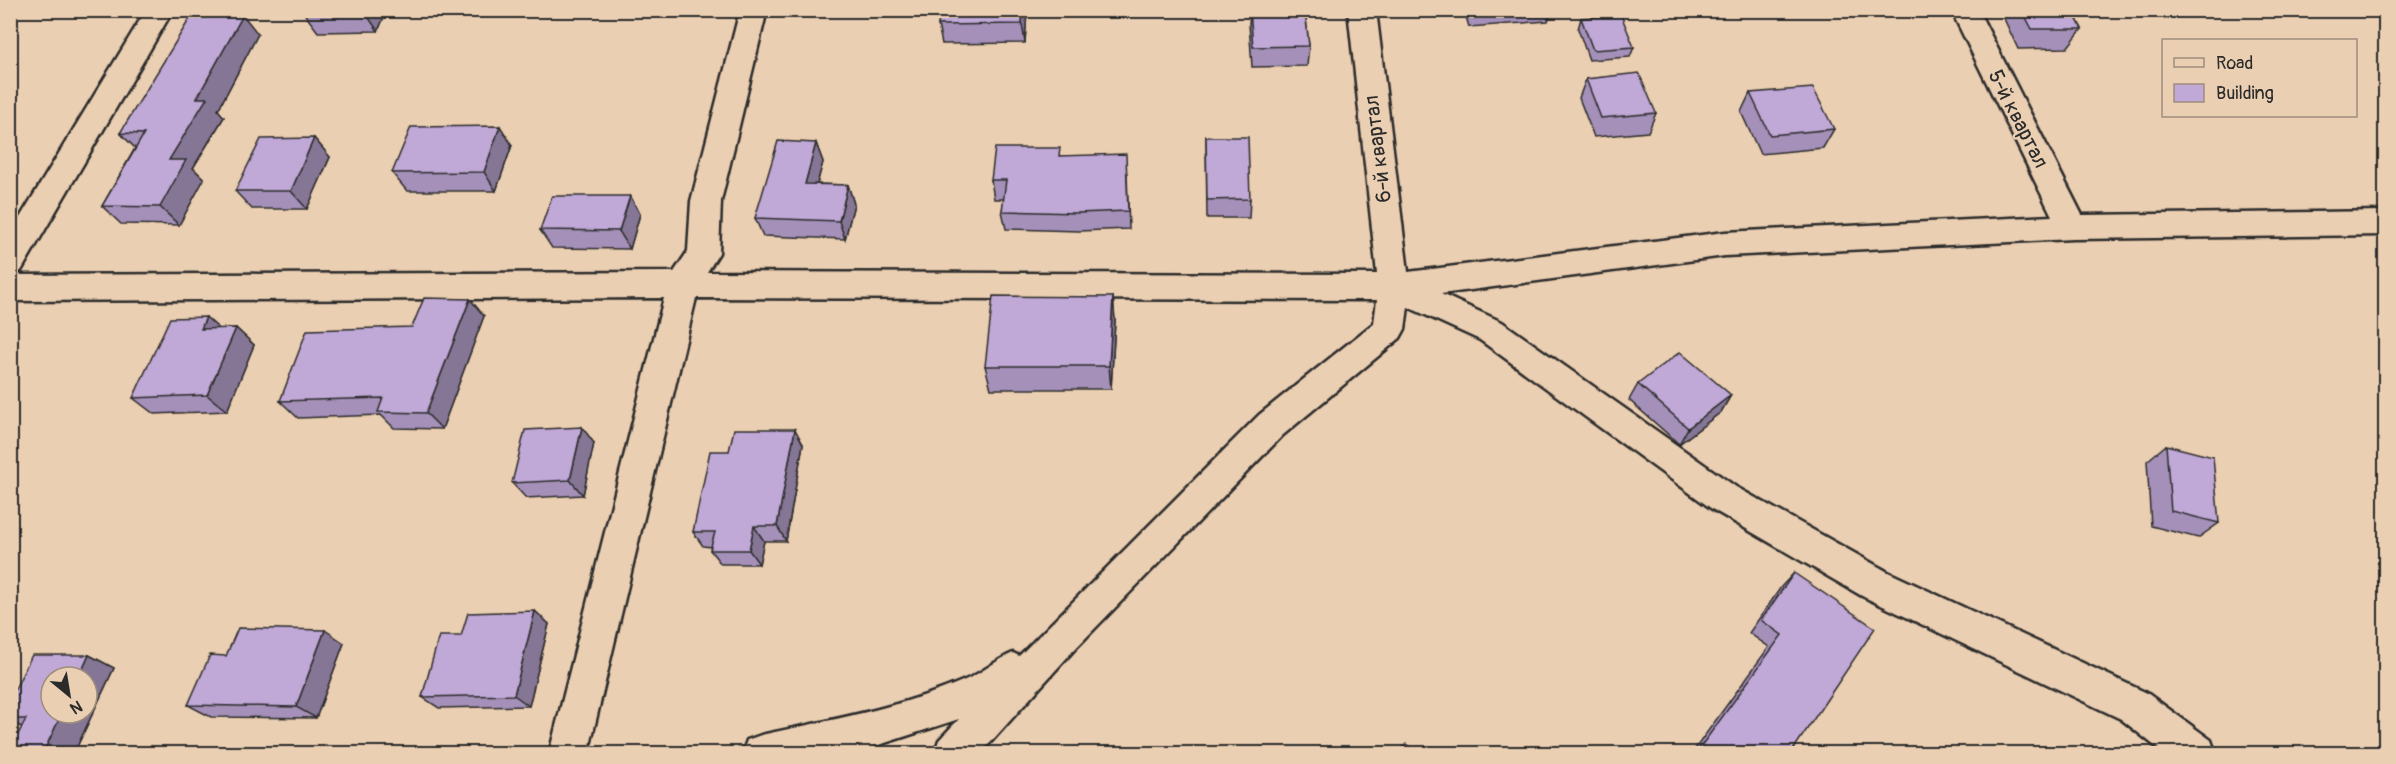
<svg xmlns="http://www.w3.org/2000/svg" width="2396" height="764" viewBox="0 0 2396 764" font-family="Pangolin,sans-serif">
	<style>
		.lines { fill: none; stroke-linecap: round; stroke-linejoin: round }
		.minor-casing { stroke: #2b2b2b; stroke-width: 5 }
		.minor { fill: #ebcfb2; fill-rule: evenodd }
		.wall { fill: #a590b9; stroke: #2b2b2b; stroke-width: 1.5 }
		.shaded-wall { fill: #867696; stroke: #2b2b2b; stroke-width: 1.5 }
		.building { fill: #c0a8d7; stroke: #2b2b2b; stroke-width: 1.5 }
		.labels { text-anchor: middle; dominant-baseline: central; stroke-width: 4.5; stroke-linejoin: round; paint-order: stroke }
		.street-label { font-size: 21px; fill: #2b2b2b; stroke: #ebcfb2 }
	</style>
	<rect width="100%" height="100%" fill="#ebcfb2"/>
	<filter id="ink" filterUnits="userSpaceOnUse"><feTurbulence type="fractalNoise" baseFrequency=".0167" numOctaves="2"/><feDisplacementMap in="SourceGraphic" scale="12" xChannelSelector="R" yChannelSelector="G"/><feConvolveMatrix kernelMatrix="1 2 1 2 8 2 1 2 1" color-interpolation-filters="sRGB"/></filter>
	<g filter="url(#ink)">
		<g class="lines">
			<g class="minor-casing">
				<g id="minor">
					<path d="M146,10H173L21,271L10,274V234Z"/>
					<path d="M740,10H767L721,201L719,253L707,272L1377,274L1348,10H1376L1408,272L1725,232L2052,216L1951,10H1978L2082,215L2386,211V235L2073,239L1725,256L1441,294L1502,322L1736,487L1888,572L2147,693L2211,740L2216,754H2165L2121,719L1862,596L1712,509L1480,340L1408,307L1405,329L1400,338L1283,435L1072,652L980,754H934L939,740L959,719L851,754H742L747,740L761,735C829,720 901,708 965,680C982,673 996,660 1013,653L1019,656L1259,415L1374,323L1377,300L696,298L588,754H549L664,298L10,301V275L674,272L688,251L691,201Z"/>
				</g>
			</g>
			<use href="#minor" class="minor"/>
		</g>
		<g class="wall">
			<path d="M387,10L378,31L318,32L303,12Z"/>
			<path d="M1027,10L1025,43L942,44L938,25Z"/>
			<path d="M1250,10H1305L1309,46L1307,66L1252,67L1249,24Z"/>
			<path d="M1464,10H1552L1548,21L1469,27Z"/>
			<path d="M2000,10H2072L2082,29L2067,48L2018,49Z"/>
			<path d="M1581,18L1634,47L1630,57L1589,60L1578,29Z"/>
			<path d="M258,34L218,110L224,117L193,168L204,179L179,225L121,224L102,206L135,148L120,133Z"/>
			<path d="M1586,79L1656,113L1648,132L1594,137L1579,98Z"/>
			<path d="M1750,93L1834,129L1823,148L1760,154L1741,112Z"/>
			<path d="M1206,137L1250,199L1249,218H1207Z"/>
			<path d="M314,138L330,157L307,209H252L235,191Z"/>
			<path d="M816,143L823,162L817,184L848,185L854,204L845,239L763,236L755,218Z"/>
			<path d="M512,145L496,191H407L392,173Z"/>
			<path d="M1061,156L1127,173L1129,229L1079,231L1006,229L1002,211L1004,199H994L991,180Z"/>
			<path d="M640,214L630,249L552,248L540,230Z"/>
			<path d="M1113,297L1115,321L1111,389H991L985,366Z"/>
			<path d="M484,316L442,429L394,428L381,415L298,418L280,401L412,327Z"/>
			<path d="M236,328L254,345L227,411L154,414L133,398L219,329Z"/>
			<path d="M1638,384L1731,395L1721,412L1679,444L1629,400Z"/>
			<path d="M594,443L583,495L526,498L512,483Z"/>
			<path d="M803,444L786,541H764L759,564H721L710,550L711,547L703,546L693,532L729,451Z"/>
			<path d="M2166,445L2219,523L2198,538L2151,526L2147,461Z"/>
			<path d="M1794,573L1791,753H1692L1769,647L1749,633L1781,587Z"/>
			<path d="M535,611L549,624L529,706L439,708L422,697Z"/>
			<path d="M344,643L316,718L211,717L188,705L226,656Z"/>
			<path d="M89,655L114,668L74,753H10L22,727L10,722V699Z"/>
		</g>
		<g class="shaded-wall">
			<path d="M364,10H387L378,31L364,11Z"/>
			<path d="M1023,10H1027L1025,43L1022,24Z"/>
			<path d="M243,15L258,34L218,110L224,117L193,168L204,179L179,225L160,207L169,160L197,98Z"/>
			<path d="M500,126L512,145L496,191L484,172Z"/>
			<path d="M314,138L330,157L307,209L291,191Z"/>
			<path d="M816,143L823,162L812,202L805,184Z"/>
			<path d="M848,185L854,204L845,239L839,221Z"/>
			<path d="M630,196L640,214L630,249L619,231Z"/>
			<path d="M1113,297L1115,321L1111,389L1109,366Z"/>
			<path d="M470,299L484,316L442,429L426,413Z"/>
			<path d="M206,317L225,334L201,329Z"/>
			<path d="M236,328L254,345L227,411L207,395Z"/>
			<path d="M1731,395L1721,412L1679,444L1688,428Z"/>
			<path d="M582,427L594,443L583,495L570,480Z"/>
			<path d="M795,429L803,444L786,541L777,526Z"/>
			<path d="M754,526L764,541L759,564L749,550Z"/>
			<path d="M535,611L549,624L529,706L514,695Z"/>
			<path d="M325,630L344,643L316,718L296,707Z"/>
			<path d="M89,655L114,668L74,753H43L62,713H87V677H79Z"/>
		</g>
		<g class="building">
			<path d="M304,10H364V11L303,12Z"/>
			<path d="M940,10H1023L1022,24L938,25Z"/>
			<path d="M1250,10H1305L1309,46L1253,47Z"/>
			<path d="M2022,10H2072L2082,29H2032Z"/>
			<path d="M192,15H243L197,98H207L169,160H186L160,207L102,206L144,134L120,133Z"/>
			<path d="M1621,15L1634,47L1593,50L1581,18Z"/>
			<path d="M1639,73L1656,113L1601,118L1586,79Z"/>
			<path d="M1813,88L1834,129L1770,135L1750,93Z"/>
			<path d="M500,126L484,172L392,173L411,127Z"/>
			<path d="M1206,137H1248L1250,199L1207,200Z"/>
			<path d="M314,138L291,191H235L261,139Z"/>
			<path d="M778,141L816,143L805,184L848,185L839,221L755,218Z"/>
			<path d="M995,148H1060L1059,156L1126,154L1128,211L1077,213L1002,211L1006,180H991Z"/>
			<path d="M552,196H630L619,231L540,230Z"/>
			<path d="M993,296L1113,297L1109,366H985Z"/>
			<path d="M424,298L470,299L426,413L378,412L383,398L280,401L307,330L412,327Z"/>
			<path d="M206,317L201,329L236,328L207,395L133,398L170,318Z"/>
			<path d="M1680,352L1731,395L1688,428L1638,384Z"/>
			<path d="M582,427L570,480L512,483L525,430Z"/>
			<path d="M734,429H795L777,526H754L749,550H710L715,532H693L710,451H729Z"/>
			<path d="M2166,445L2213,457L2219,523L2171,511Z"/>
			<path d="M1794,573L1875,628L1791,753H1696L1782,635L1761,620Z"/>
			<path d="M535,611L514,695L422,697L439,636H461L468,613Z"/>
			<path d="M238,628L325,630L296,707L188,705L210,655L226,656Z"/>
			<path d="M32,655H89L79,677H51V713H62L43,753H10V750L26,719H10V699Z"/>
			<path d="M1406,744L1417,753H1398Z"/>
		</g>
	</g>
	<g class="labels">
		<g class="street-label">
			<text transform="translate(2018 119) rotate(63)">5-й квартал</text>
			<text transform="translate(1378 149) rotate(-97)">6-й квартал</text>
		</g>
	</g>
	<rect width="2396" height="764" fill="none" stroke="#ebcfb2" stroke-width="36"/>
	<rect x="18" y="18" width="2360" height="728" fill="none" stroke="#2b2b2b" stroke-width="2" filter="url(#ink)"/>
	<rect x="2162" y="39" width="195" height="78" fill="#ebcfb2" stroke="#9e8d7c" stroke-width="1.5"/>
	<rect x="2174" y="58" width="30" height="9" fill="#ebcfb2" stroke="#9e8d7c" stroke-width="1.5"/>
	<text x="2216" y="69" font-size="18" fill="#2b2b2b">Road</text>
	<rect x="2174" y="84" width="30" height="18" fill="#c0a8d7" stroke="#9e8d7c" stroke-width="1.5"/>
	<text x="2216" y="99" font-size="18" fill="#2b2b2b">Building</text>
	<g transform="translate(69 695) rotate(150)"><circle r="28" fill="#ebcfb2" stroke="#9e8d7c" stroke-width="1.5"/>
	<path d="M0-4.5L10 22L0 15L-10 22Z" fill="#2b2b2b"/>
	<text y="-9" font-size="16" font-weight="bold" text-anchor="middle" fill="#2b2b2b">N</text>
	</g>
</svg>
